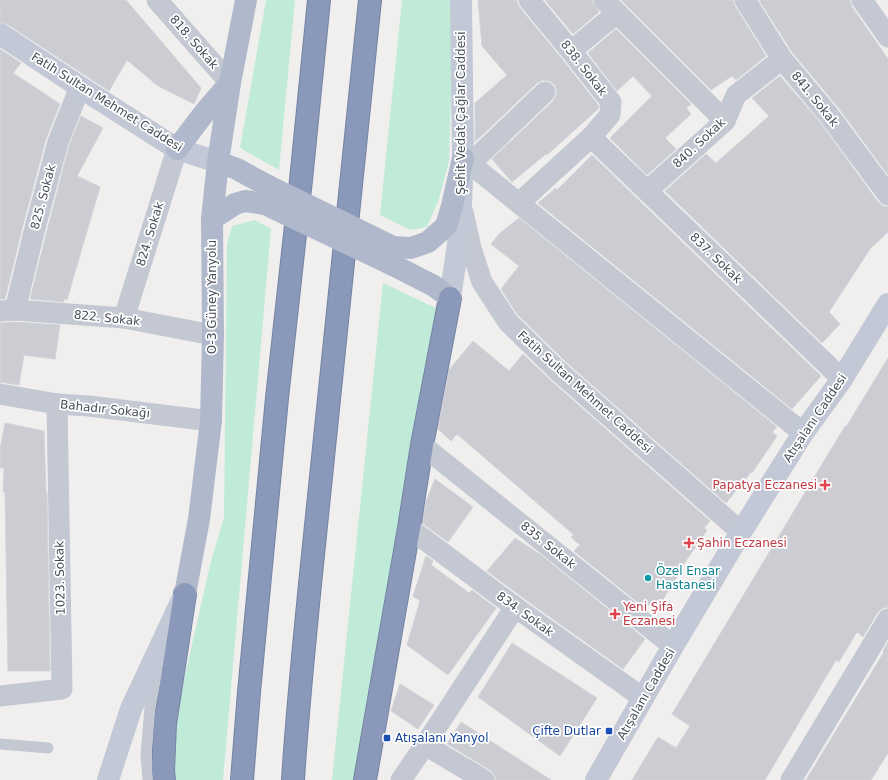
<svg xmlns="http://www.w3.org/2000/svg" width="888" height="780" viewBox="0 0 888 780" font-family="'DejaVu Sans',sans-serif">
	<style>
		.green { fill: #c0ebd8 }
		.building { fill: #cccdd2; stroke: #d3d3d9 }
		.lines { fill: none; stroke-linecap: round; stroke-linejoin: round }
		.highway-casing { stroke: #7584a5; stroke-width: 24 }
		.lane { stroke: #c3c8d2; stroke-width: 11 }
		.street { stroke: #c3c8d2; stroke-width: 21 }
		.secondary { stroke: #c2c8d5; stroke-width: 22 }
		.primary { stroke: #b0b9cb; stroke-width: 22 }
		.highway { stroke: #8a99b9; stroke-width: 22 }
		.primary-bridge { stroke: #b0b9cb; stroke-width: 22 }
		.health-dot { fill: #e0444e; stroke: #fff; stroke-width: 1.5 }
		.culture-dot { fill: #0f9aa8; stroke: #fff; stroke-width: 1.5 }
		.transit-dot { fill: #1a4fb4; stroke: #fff; stroke-width: 1.5 }
		.labels { text-anchor: middle; dominant-baseline: central; stroke-width: 3.5; stroke-linejoin: round; paint-order: stroke }
		.street-label { font-size: 12px; fill: #484e5a; stroke: #fff }
		.health-label { font-size: 12px; fill: #be3a42; stroke: #fff; text-anchor: start }
		.culture-label { font-size: 12px; fill: #0d838f; stroke: #fff; text-anchor: start }
		.transit-label { font-size: 12px; fill: #164399; stroke: #fff; text-anchor: end }
	</style>
	<rect width="100%" height="100%" fill="#f1efee"/>
	<g class="green">
		<path d="M266,0H295L279,170L240,148Z"/>
		<path d="M402,0H454L449,161L439,199L427,227L410,230L380,215Z"/>
		<path d="M255,220L271,229L223,780H176L172,762L181,693L210,565L224,517L227,244L232,226Z"/>
		<path d="M383,283L436,308L357,780H332Z"/>
	</g>
	<g class="building">
		<path d="M0,0H126L201,88L194,104L158,86L127,60L109,91L7,24L0,22Z"/>
		<path d="M478,0H517V2L520,8L562,59L599,106V108L547,155L546,154L512,182L492,159L553,101L556,96L557,90L554,84L549,81L543,80L537,83L475,142V103L507,75L482,46Z"/>
		<path d="M545,0H592L593,3L599,12L573,34Z"/>
		<path d="M621,0H733L735,6L766,56L736,80L732,76L711,90Z"/>
		<path d="M759,0H850L852,7L888,59V175L838,107L792,52Z"/>
		<path d="M616,29L691,104L686,108L691,114L665,138L676,149L647,175L610,138L652,96L633,76L617,91L588,53Z"/>
		<path d="M0,49L21,63L13,73L60,104L46,139L23,225L5,299H0Z"/>
		<path d="M780,76L819,121L878,202L883,206L888,207V232L870,249L829,312L840,324L822,343L665,191L706,154L716,163L769,116L752,98Z"/>
		<path d="M81,116L103,128L77,176L100,187L85,238L67,300L64,299V302L30,299L47,231L69,146Z"/>
		<path d="M592,155L821,376L792,409L538,203L556,188L557,190Z"/>
		<path d="M519,218L777,427L772,432L777,436L752,473L751,472L726,503L565,361L517,314L501,289L519,266L491,244L499,234Z"/>
		<path d="M15,322L60,325L55,359L24,355L19,385L0,382V323Z"/>
		<path d="M473,341L509,371L523,354L549,379L710,521L704,528L707,530L679,571L680,572L660,604L641,605L574,551L580,545L571,537L574,535L457,434L451,441L438,429L449,370Z"/>
		<path d="M888,358V607L883,608L878,612L863,637L857,632L839,662L836,660L765,780H632L658,737L676,748L690,726L672,714L845,426L846,427Z"/>
		<path d="M5,423L44,431L46,493H47L50,671H8L5,492H3L4,468H0V449Z"/>
		<path d="M435,479L473,507L448,542L422,523L426,502Z"/>
		<path d="M515,538L541,555L645,639L623,669L522,597L487,571Z"/>
		<path d="M426,556L433,561L431,565L469,593L472,590L496,608L448,675L407,645L420,601L413,596Z"/>
		<path d="M888,642V753L871,780H806L884,652L883,651Z"/>
		<path d="M512,643L597,698L560,756L478,697Z"/>
		<path d="M400,684L434,705L418,729L391,711Z"/>
		<path d="M461,722L551,780H496L494,774L490,770L447,744Z"/>
	</g>
	<g class="lines">
		<g class="highway-casing">
			<g id="highway">
				<path d="M164,780L163,771L165,724L185,594"/>
				<path d="M242,780L249,692L277,398L301,180L319,0"/>
				<path d="M293,780C298,701 306,623 314,545C332,363 352,182 370,0"/>
				<path d="M365,780L409,528L422,445L450,298"/>
			</g>
		</g>
		<g class="lane">
			<path d="M0,744L48,748"/>
			<path d="M148,780L146,755L150,707L157,672"/>
		</g>
		<g class="street">
			<path d="M157,0L230,83"/>
			<path d="M604,0L725,121"/>
			<path d="M745,0L782,59L828,114L888,195"/>
			<path d="M862,0L888,37"/>
			<path d="M571,51L617,13"/>
			<path d="M591,137L842,379"/>
			<path d="M463,158L803,433"/>
			<path d="M470,164L545,92"/>
			<path d="M647,191L725,121L736,95L782,59"/>
			<path d="M519,203L591,137L610,115L611,102L571,51L529,0"/>
			<path d="M463,212L471,248L482,282L508,322L557,370L741,532"/>
			<path d="M15,310L35,228L58,142L80,87"/>
			<path d="M0,311L15,310L124,318L213,335"/>
			<path d="M124,318L177,149"/>
			<path d="M0,394L57,404L89,406L211,421"/>
			<path d="M422,445L673,646"/>
			<path d="M409,528L515,607L643,698"/>
			<path d="M0,696L62,689L57,404"/>
			<path d="M425,745L484,780"/>
			<path d="M401,780L425,745L515,607"/>
			<path d="M791,780L888,619"/>
		</g>
		<g class="secondary">
			<path d="M0,34L80,87L177,149L218,162"/>
			<path d="M450,298L458,244L461,203L463,158L461,0"/>
			<path d="M108,780L131,709L181,602"/>
			<path d="M596,780L673,646L741,532L803,433L842,379L888,304"/>
		</g>
		<g class="primary">
			<path d="M177,149L205,112L230,83"/>
			<path d="M218,162L237,169L268,186"/>
			<path d="M212,219L235,204L245,201L265,204"/>
			<path d="M393,247L411,248L428,242L446,226L452,206L463,158"/>
			<path d="M393,265L434,286L450,298"/>
			<path d="M185,594L199,519L211,421L213,335L212,219L218,162L230,83L246,0"/>
		</g>
		<use href="#highway" class="highway"/>
		<g class="primary-bridge">
			<path d="M268,186L393,247"/>
			<path d="M265,204L393,265"/>
		</g>
	</g>
	<g class="health-dot">
		<path d="M823 479h4v4h4v4h-4v4h-4v-4h-4v-4h4z"/>
		<path d="M687 537h4v4h4v4h-4v4h-4v-4h-4v-4h4z"/>
		<path d="M613 608h4v4h4v4h-4v4h-4v-4h-4v-4h4z"/>
	</g>
	<circle class="culture-dot" cx="648" cy="578" r="4"/>
	<g class="transit-dot">
		<rect x="605" y="727" width="8" height="8" rx="2"/>
		<rect x="383" y="734" width="8" height="8" rx="2"/>
	</g>
	<g class="labels">
		<g class="street-label">
			<text transform="translate(194 42) rotate(49)">818. Sokak</text>
			<text transform="translate(584 68) rotate(52)">838. Sokak</text>
			<text transform="translate(815 99) rotate(51)">841. Sokak</text>
			<text transform="translate(107 102) rotate(32)">Fatih Sultan Mehmet Caddesi</text>
			<text transform="translate(461 113) rotate(-90)">Şehit Vedat Çağlar Caddesi</text>
			<text transform="translate(699 143) rotate(-43)">840. Sokak</text>
			<text transform="translate(43 197) rotate(-75)">825. Sokak</text>
			<text transform="translate(150 234) rotate(-73)">824. Sokak</text>
			<text transform="translate(716 258) rotate(44)">837. Sokak</text>
			<text transform="translate(212 297) rotate(-90)">O-3 Güney Yanyolu</text>
			<text transform="translate(107 318) rotate(6)">822. Sokak</text>
			<text transform="translate(585 392) rotate(42)">Fatih Sultan Mehmet Caddesi</text>
			<text transform="translate(105 409) rotate(6)">Bahadır Sokağı</text>
			<text transform="translate(815 418) rotate(-56)">Atışalanı Caddesi</text>
			<text transform="translate(548 545) rotate(39)">835. Sokak</text>
			<text transform="translate(60 578) rotate(-91)">1023. Sokak</text>
			<text transform="translate(525 614) rotate(36)">834. Sokak</text>
			<text transform="translate(646 694) rotate(-60)">Atışalanı Caddesi</text>
		</g>
		<g class="health-label">
			<text x="817" y="485" text-anchor="end">Papatya Eczanesi</text>
			<text x="697" y="543">Şahin Eczanesi</text>
			<text x="623" y="607">Yeni Şifa<tspan x="623" dy="14">Eczanesi</tspan></text>
		</g>
		<g class="culture-label">
			<text x="656" y="571">Özel Ensar<tspan x="656" dy="14">Hastanesi</tspan></text>
		</g>
		<g class="transit-label">
			<text x="601" y="731">Çifte Dutlar</text>
			<text x="395" y="738" text-anchor="start">Atışalanı Yanyol</text>
		</g>
	</g>
</svg>
